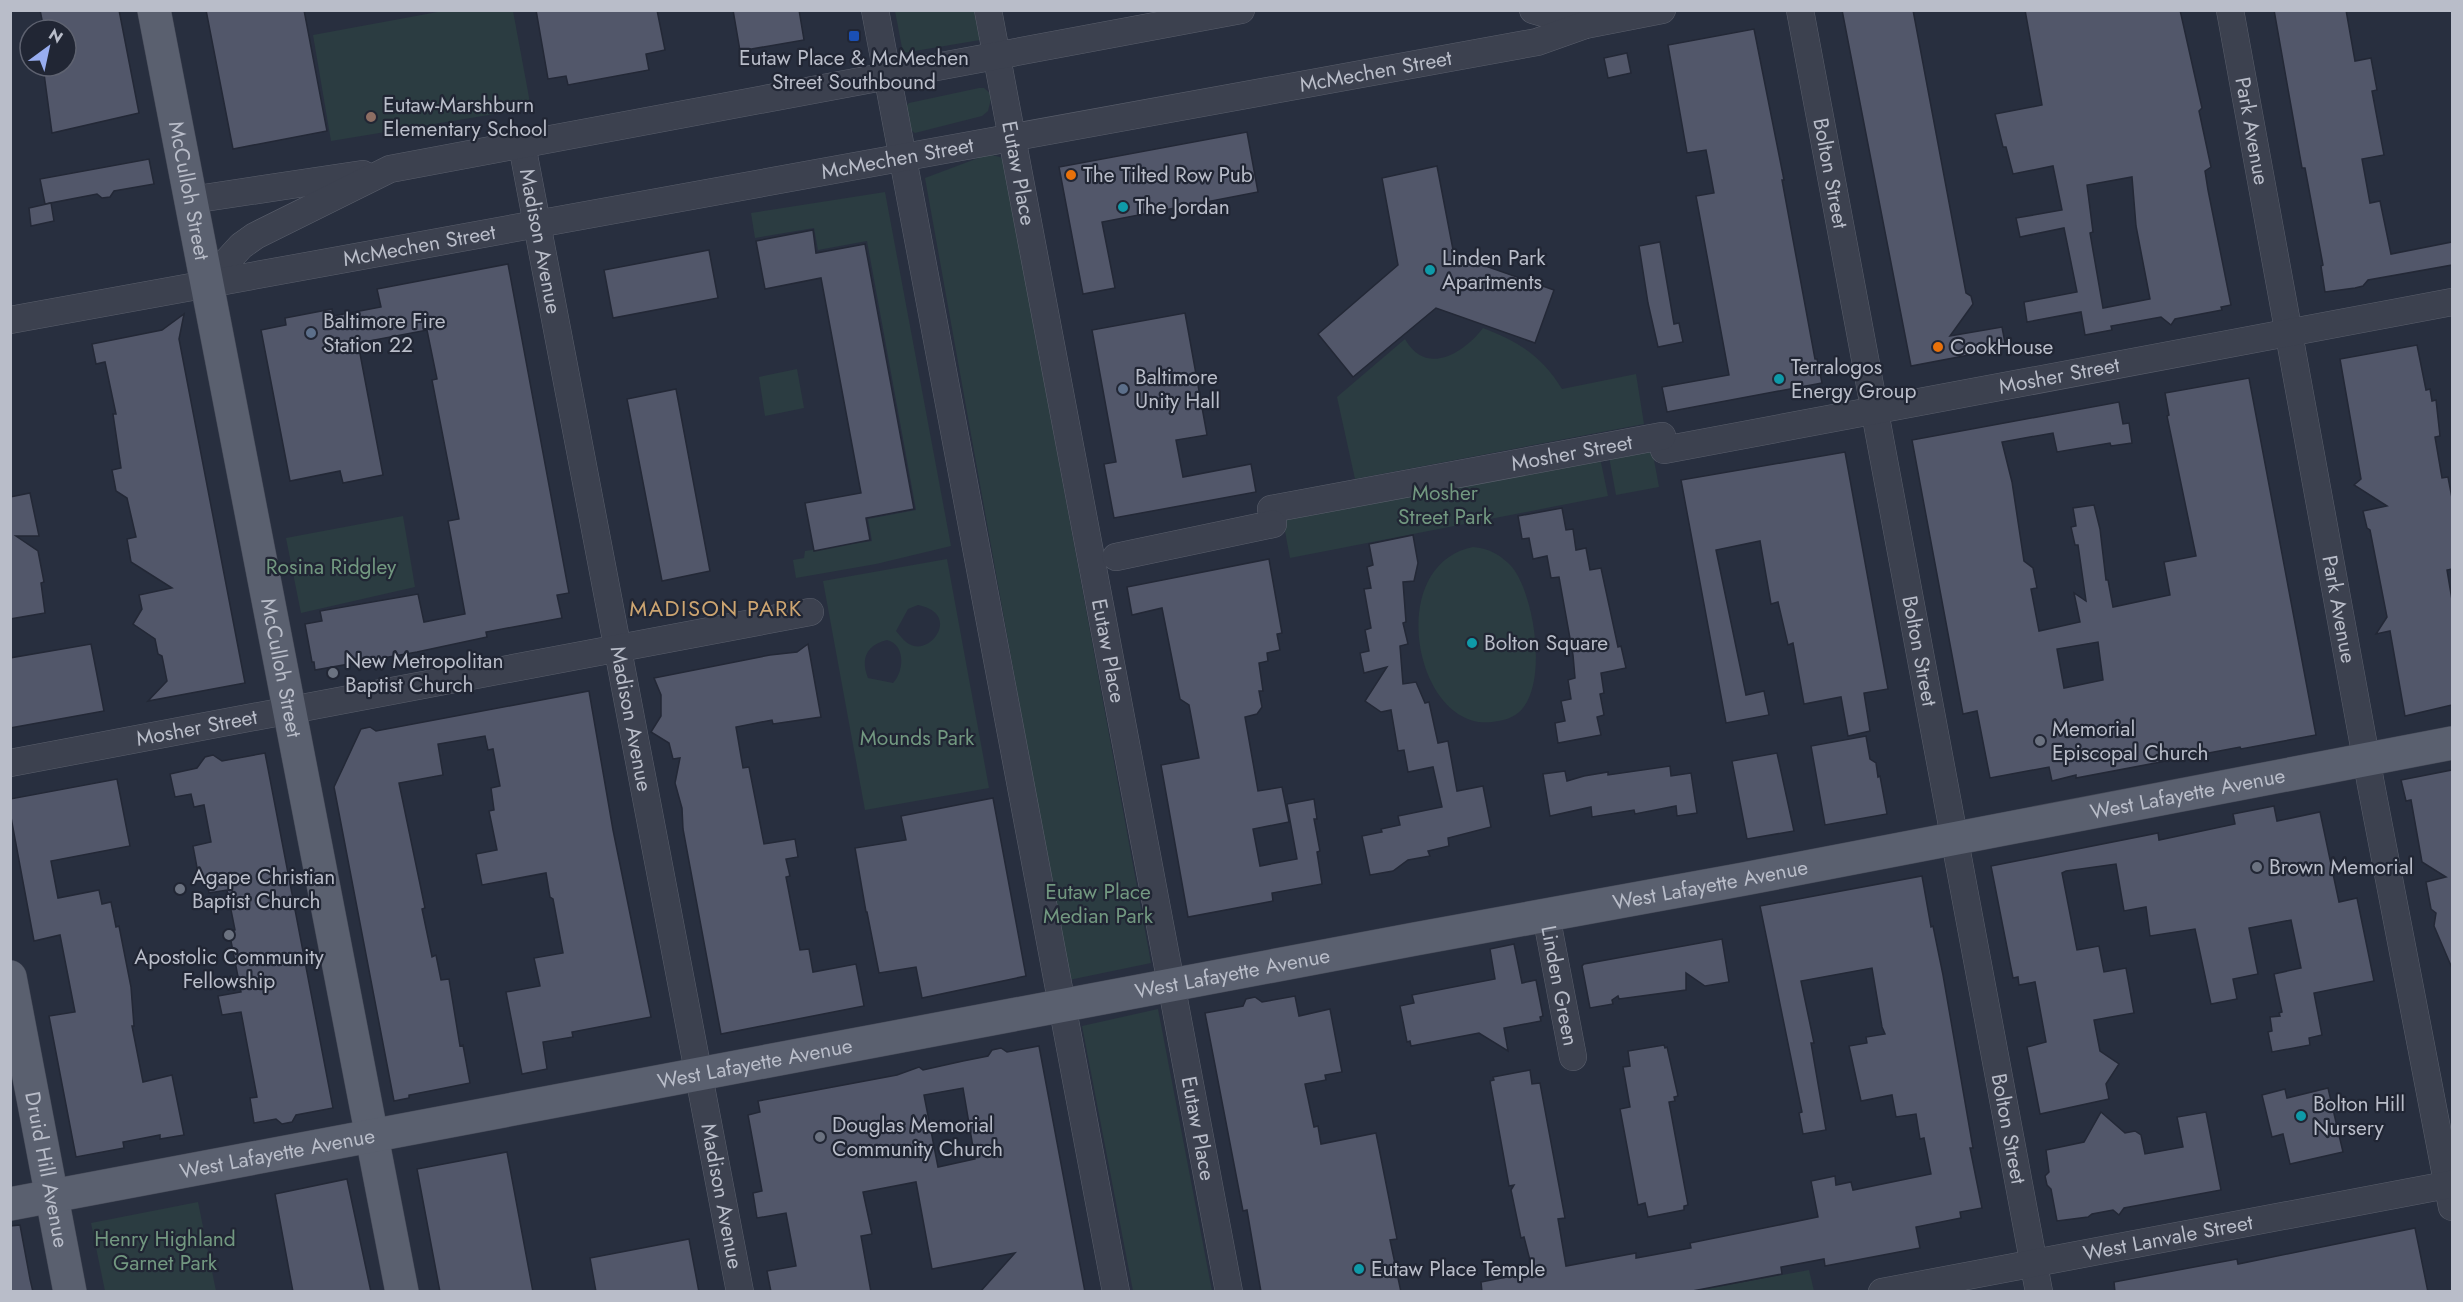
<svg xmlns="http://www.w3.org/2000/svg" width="2463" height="1302" viewBox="0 0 2463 1302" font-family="Jost,sans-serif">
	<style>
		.green { fill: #2b3c41; fill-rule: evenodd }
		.building { fill: #52576a; stroke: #232836; stroke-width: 1.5; fill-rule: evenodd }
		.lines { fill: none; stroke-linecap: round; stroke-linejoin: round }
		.minor-casing { stroke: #5a5f6c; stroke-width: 28 }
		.major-casing { stroke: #464a58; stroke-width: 34 }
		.minor { stroke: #3c414f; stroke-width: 27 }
		.major { stroke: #5a606f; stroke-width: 33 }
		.transit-dot { fill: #1a4fb4; stroke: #212634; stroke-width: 2 }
		.education-dot { fill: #8d6e63; stroke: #212634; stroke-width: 2 }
		.food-dot { fill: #e8710a; stroke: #212634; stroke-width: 2 }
		.culture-dot { fill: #0f9aa8; stroke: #212634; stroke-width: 2 }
		.service-dot { fill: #5c6f8a; stroke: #212634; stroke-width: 2 }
		.worship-dot { fill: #6b7280; stroke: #212634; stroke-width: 2 }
		.labels { text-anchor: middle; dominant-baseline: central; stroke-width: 4.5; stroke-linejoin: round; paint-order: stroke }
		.poi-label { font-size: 21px; fill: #b9bdc9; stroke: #212634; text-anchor: start }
		.street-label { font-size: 21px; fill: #b9bdc9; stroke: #212634 }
		.park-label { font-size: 21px; fill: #729880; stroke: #212634 }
		.neighbourhood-label { font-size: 22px; letter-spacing: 1.5px; fill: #cda571; stroke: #212634 }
	</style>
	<rect width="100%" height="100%" fill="#282f3f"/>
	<g class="green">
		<path d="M443,11H513L531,108L331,141L313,35Z"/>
		<path d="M895,11H974L980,40L903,53Z"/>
		<path d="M979,88H984L992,95L988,111L982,116L915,133L909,129L905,107L909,103Z"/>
		<path d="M989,154L1003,158L1151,963L1069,980L925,178Z"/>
		<path d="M885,192L951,546L876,564L796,578L793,560L804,558L805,551L872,541L868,519L916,510L867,241L818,250L814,228L755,238L751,213Z"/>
		<path d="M1483,328C1519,342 1542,356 1562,389L1636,374L1644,424L1355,479L1337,397L1405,339C1426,377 1464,353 1483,328Z"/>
		<path d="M797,369L804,408L765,416L759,377Z"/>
		<path d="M1652,449L1659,487L1616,495L1609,457Z"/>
		<path d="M1599,453L1608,496L1290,558L1282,515Z"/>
		<path d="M403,516L415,587L301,613L286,538Z"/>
		<path d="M1473,547C1489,548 1502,556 1512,567C1535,595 1549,688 1518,713C1511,719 1500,721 1492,722C1415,731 1383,565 1473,547Z"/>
		<path d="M947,559L989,788L865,810L823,581ZM918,605C959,613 934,651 914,646C906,644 901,637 896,631L908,609ZM887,640C906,645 904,671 893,683L868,678C860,658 867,645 887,640Z"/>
		<path d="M1158,1009L1212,1291H1133L1082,1026Z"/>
		<path d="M198,1202L216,1291H105L91,1223Z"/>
		<path d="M1809,1270L1814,1291L1690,1292Z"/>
	</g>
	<g class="building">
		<path d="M40,10H119L139,113L52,133L43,66H66V30H44Z"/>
		<path d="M206,10H304L327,131L233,149Z"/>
		<path d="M536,10H657L665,50L646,54L649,70L568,85L566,76L548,79Z"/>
		<path d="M733,10H799L804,40L740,51Z"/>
		<path d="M1842,10H1913L1966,293L1971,296L1973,304L1950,336L2002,327L2006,348L1911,366Z"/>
		<path d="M2025,10H2180L2202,108L2199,111L2211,167L2205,171L2208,190L2231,305L2221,307L2222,310L2175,319L2171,325L2161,317L2111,326L2112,330L2085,335L2081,312L2027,322L2024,302L2077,292L2064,228L2020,237L2016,218L2062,210L2053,166L2013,174L2006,147H2003L1995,114L2042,105ZM2132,177L2136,226L2150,299L2103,308L2090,233L2093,232L2087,185Z"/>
		<path d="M2274,10H2346L2355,61L2371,58L2377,90L2372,91L2384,155L2362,159L2370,203L2380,201L2391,254L2452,242V265L2368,280L2363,286L2355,288L2325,292L2321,266L2323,265L2305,168H2302Z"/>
		<path d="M1754,29L1784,180H1782L1815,359H1817L1822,383L1667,412L1662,387L1729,375L1696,196L1714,193L1710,171L1706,150L1687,153L1668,45Z"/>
		<path d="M1627,53L1631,73L1608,78L1604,58Z"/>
		<path d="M1247,132L1258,192L1102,222L1115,288L1083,294L1059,167Z"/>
		<path d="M149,159L154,184L114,191L110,197L102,198L97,194L45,204L40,179Z"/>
		<path d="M1437,166L1454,255L1554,290L1535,343L1436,308L1353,377L1318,334L1398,265L1382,178Z"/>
		<path d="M51,203L54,221L31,226L29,208Z"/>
		<path d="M813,230L816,253L865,244L914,509L866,518L870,540L814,551L805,503L861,493L821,278L765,289L756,241Z"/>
		<path d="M1660,242L1674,324L1679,323L1683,342L1658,347L1648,303L1639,246Z"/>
		<path d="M709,250L718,298L613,318L604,270Z"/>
		<path d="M508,264L569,593L557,595L562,618L486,632L487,637L417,652L315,670L314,662H312L305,624L322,621L320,611L418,594L424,622L465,614L448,521L459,519L432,380L437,379L427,330L358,343L383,475L343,483L340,471L290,481L261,330L286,325L285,318L332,309L333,316L381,307L377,289Z"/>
		<path d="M1185,313L1207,435L1176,440L1183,477L1251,464L1256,492L1114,518L1104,464L1116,462L1092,330Z"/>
		<path d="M184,314L179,339L245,683L148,701L167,681L162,656L158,654L155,639L133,624L142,609L139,595L172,588L131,562L127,539L136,537L127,498L116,491L112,470L121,468L113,414H116L105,362L96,364L92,344L162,330Z"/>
		<path d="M2417,345L2426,390L2430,389L2432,401L2436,400L2440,436L2435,437L2442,478L2448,477L2452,498V569L2447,570L2452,600V705L2405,716L2390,631L2376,634L2387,617L2370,530L2367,528L2363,511L2387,506L2354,485L2361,479L2340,359Z"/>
		<path d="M2249,378L2316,735L2241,749L2240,747L2076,778V775L2052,781L2049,767L1990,778L1977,711L1963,714L1912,440L2119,402L2123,424L2129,423L2132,443L2111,446L2110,443L2057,452L2053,433L2002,442L2012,482L2024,561L2033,568L2037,588L2031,589L2039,631L2080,622L2074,593L2086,601L2078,545H2075L2071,527L2076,526L2073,508L2094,505L2100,529L2106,580H2108L2113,607L2170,595L2164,562L2196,556L2167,416L2169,415L2165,393ZM2098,642L2103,680L2064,688L2057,649Z"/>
		<path d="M676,389L710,571L662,581L627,399Z"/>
		<path d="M1845,452L1888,689L1864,693L1870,731L1848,736L1841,697L1804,704L1793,643L1788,645L1778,602L1771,604L1760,541L1716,550L1746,695L1764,691L1769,715L1726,723L1681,480Z"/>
		<path d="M30,493L39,536H16L38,551L44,582L41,583L45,613L10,619V497Z"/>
		<path d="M1562,508L1566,530L1573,529L1576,550L1586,548L1590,570L1601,568L1618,647L1621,646L1626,668L1601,673L1604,693L1600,694L1604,715L1597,717L1601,735L1558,743L1555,723L1565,721L1561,701L1571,699L1568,680L1575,678L1573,655L1559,577L1551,578L1547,556L1533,559L1529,538L1522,539L1518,516Z"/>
		<path d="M1413,535L1418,563L1414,581L1403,582L1406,622L1403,623L1408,644L1400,646L1403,684L1416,682L1425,703L1429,702L1438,743L1448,741L1457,791L1483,786L1491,827L1448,838L1449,846L1428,851L1430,856L1408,860L1393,871L1370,875L1362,836L1382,832L1381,829L1400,825L1398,816L1442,807L1433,767L1408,772L1404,750L1398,751L1391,710L1381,712L1365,701L1387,667L1364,673L1360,653L1369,651L1365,630L1371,628L1364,589L1371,588L1367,567L1373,565L1369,544Z"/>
		<path d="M1269,559L1282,633L1277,634L1280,650L1267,653L1268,661L1259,663L1263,691H1259L1262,707L1257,714L1245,717L1258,791L1282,787L1289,822L1253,829L1260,866L1297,859L1287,804L1314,799L1317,819H1314L1320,851L1317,852L1322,884L1272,893L1273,901L1188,917L1161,765L1199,758L1189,705L1180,699L1162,608L1132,615L1127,587Z"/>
		<path d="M91,644L104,711L10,728V658Z"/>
		<path d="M808,644L821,717L773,724L772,720L736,727L743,768L749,767L764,844L795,839L798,857L786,859L790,876L786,877L800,950L809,949L813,972L856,964L864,1006L721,1034L683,829L682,808L675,783L680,758L673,759L669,743L651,732L661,716V695L654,678L770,655L797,652Z"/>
		<path d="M589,691L613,830L651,1017L572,1032L573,1037L543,1042L547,1069L522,1074L506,992L540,986L534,958L563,953L553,899L550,897L546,873L482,885L476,854L497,850L489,811L494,810L491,788L500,786L493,749L488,750L485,736L438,744L443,775L399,783L425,908L422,909L432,957L436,955L441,980L449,979L460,1046L463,1045L470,1083L409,1095V1098L394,1101L334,787L361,729L370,727L376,731Z"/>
		<path d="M1866,736L1870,759L1876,763L1878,777L1880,776L1887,814L1825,825L1811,746Z"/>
		<path d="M265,753L333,1108L296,1115L292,1122L282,1124L276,1119L254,1123L250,1098L257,1097L241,1012L222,1015L218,996L241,992L229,931L235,930L227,890L209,893L207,879L198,873L193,846L211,842L204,805L194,807L191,794L175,797L170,774L197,768L205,757L213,755L222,761Z"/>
		<path d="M1777,753L1794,831L1747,839L1732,761Z"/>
		<path d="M1670,766L1671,776L1691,773L1697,813L1677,816L1676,806L1635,814L1634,810L1592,817L1591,807L1550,816L1543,774L1565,771L1567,781L1584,776L1608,772V775Z"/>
		<path d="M2452,770V968L2434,926L2436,913L2431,909L2426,882L2446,877L2422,862L2411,800L2406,801L2401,780Z"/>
		<path d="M117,779L130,846L51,861L58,898L99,890L102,904L111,902L116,927L119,926L131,987L134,1026H132L143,1082L172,1075L184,1135L160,1139V1135L123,1142L124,1148L76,1157L49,1016L75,1012L60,935L34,941L10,812V799Z"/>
		<path d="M993,798L1026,976L922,998L916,967L879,973L867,912H866L855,848L906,840L901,816Z"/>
		<path d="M2274,806L2277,821L2320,812L2339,902L2357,898L2374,981L2314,993L2322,1035L2309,1038L2310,1045L2272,1052L2268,1032L2272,1031L2270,1017L2280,1016L2279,1013L2282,1012L2274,974L2301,968L2291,920L2249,928L2258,974L2233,979L2237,999L2211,1004L2195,929L2150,936L2146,907L2124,911L2116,864L2066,871L2062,873L2077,950L2099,946L2104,972L2126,968L2134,1013L2094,1020L2100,1051L2119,1064L2106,1084L2109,1099L2040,1114L2027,1047L2046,1042L2035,982L2019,985L2018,977L2013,978L1991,866L2158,833L2159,840L2235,824L2233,814Z"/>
		<path d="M1922,876L1931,927L1933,926L1943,975L1973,1148H1970L1982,1208L1960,1212L1961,1218L1916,1227L1920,1248L1825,1266L1824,1259L1781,1267L1782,1274L1703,1289L1687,1292H1482L1481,1282L1533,1272L1524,1237L1521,1238L1511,1190L1514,1185L1509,1186L1490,1081L1494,1080L1493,1077L1530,1070L1532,1084L1540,1083L1565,1218L1558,1219L1566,1266L1636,1253V1258L1691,1248L1690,1243L1818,1217L1811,1181L1835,1176L1836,1185L1851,1182L1853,1190L1931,1174L1924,1138L1920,1139L1916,1114L1896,1117L1892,1095L1861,1101L1849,1046L1867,1043L1866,1037L1885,1034L1882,1027L1872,968L1801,981L1814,1043H1811L1826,1130L1803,1134L1799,1113L1802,1112L1760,906Z"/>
		<path d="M1722,939L1729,982L1705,986L1686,973V990L1619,999L1618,996L1612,1000L1613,1004L1590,1008L1582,966L1584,964Z"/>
		<path d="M1514,944L1522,983L1536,980L1543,1016L1540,1017L1541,1021L1504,1028L1508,1051L1479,1033L1411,1046L1410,1041L1407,1042L1400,1006L1414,1003L1412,995L1495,979L1490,949Z"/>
		<path d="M1295,996L1299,1016L1330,1009L1342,1072L1325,1075L1326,1080L1305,1084L1314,1127L1318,1126L1321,1144L1376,1133L1397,1239L1390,1240L1401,1292H1261L1247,1210L1243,1211L1205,1013L1243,1006L1246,999L1255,997L1262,1002Z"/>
		<path d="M1664,1045L1665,1048L1667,1047L1678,1096L1674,1097L1675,1101L1669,1102L1688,1205L1684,1206V1210L1648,1217L1645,1203L1638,1205L1620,1109L1630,1107L1623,1067L1630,1066L1628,1051Z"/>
		<path d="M1039,1046L1085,1292H980L1015,1253L932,1269L916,1182L863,1192L872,1234L861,1236L871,1292H771L767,1271L796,1266L786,1213L757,1218L753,1193L762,1191L748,1115L760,1112L758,1101L897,1075L919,1067L923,1070L963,1061L988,1056L992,1050L1001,1048L1007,1052ZM963,1088L975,1159L938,1167L924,1095Z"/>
		<path d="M2328,1088L2343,1152L2290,1164L2283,1134L2272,1137L2262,1095L2285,1089L2287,1098Z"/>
		<path d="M2101,1112L2125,1133L2135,1131L2141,1135L2145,1154L2183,1147L2177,1117L2206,1112L2221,1190L2124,1208L2119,1215L2113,1210L2092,1214L2088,1217L2057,1221L2051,1189L2047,1185L2045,1176L2049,1172L2046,1150L2084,1142Z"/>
		<path d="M507,1152L533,1292H440L417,1169Z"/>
		<path d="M347,1179L371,1292H293L275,1194Z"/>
		<path d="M20,1225L30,1279L33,1292H10V1226Z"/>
		<path d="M2415,1228L2428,1292H2115L2114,1282L2237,1259L2238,1264Z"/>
		<path d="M689,1239L699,1292H596L590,1258Z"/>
	</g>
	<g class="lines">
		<g class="minor-casing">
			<g id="minor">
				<path d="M875,10L1116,1292"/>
				<path id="s1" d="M988,10L1229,1292"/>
				<path d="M1533,10L1585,25"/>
				<path id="s2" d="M1800,10L2039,1292"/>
				<path id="s3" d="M2230,10L2371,785L2452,1207"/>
				<path id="s4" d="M522,145L740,1292"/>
				<path d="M191,200L363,174"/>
				<path d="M207,283L241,246L255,236L390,169L1241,10"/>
				<path id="s5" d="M10,320L1537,42L1585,25L1662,10"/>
				<path id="s6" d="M1664,450L2452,302"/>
				<path id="s7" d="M1271,509L1662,436"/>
				<path d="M1116,557L1273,524"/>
				<path id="s8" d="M10,763L810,612"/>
				<path id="s9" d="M1546,915L1573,1057"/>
				<path id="s10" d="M1882,1292L2452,1184"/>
			</g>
		</g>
		<g class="major-casing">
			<g id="major">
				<path id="s11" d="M154,10L402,1292"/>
				<path id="s12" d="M10,977L70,1292"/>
				<path id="s13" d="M10,1204L1415,939L1744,879L2452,743"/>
			</g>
		</g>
		<use href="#minor" class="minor"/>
		<use href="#major" class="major"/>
	</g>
	<rect class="transit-dot" x="848" y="30" width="12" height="12" rx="3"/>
	<circle class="education-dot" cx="371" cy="117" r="6"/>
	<g class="food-dot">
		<circle cx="1071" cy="175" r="6"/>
		<circle cx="1938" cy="347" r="6"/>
	</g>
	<g class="culture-dot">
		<circle cx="1123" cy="207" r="6"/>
		<circle cx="1430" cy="270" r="6"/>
		<circle cx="1779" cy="379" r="6"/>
		<circle cx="1472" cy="643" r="6"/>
		<circle cx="2301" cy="1116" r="6"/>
		<circle cx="1359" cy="1269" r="6"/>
	</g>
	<g class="service-dot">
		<circle cx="311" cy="333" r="6"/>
		<circle cx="1123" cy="389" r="6"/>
	</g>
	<g class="worship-dot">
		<circle cx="333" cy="673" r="6"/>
		<circle cx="2040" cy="741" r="6"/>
		<circle cx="2257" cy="867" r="6"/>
		<circle cx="180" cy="889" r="6"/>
		<circle cx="229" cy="935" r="6"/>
		<circle cx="820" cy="1137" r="6"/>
	</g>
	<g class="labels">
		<g class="poi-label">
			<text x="854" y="58" text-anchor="middle">Eutaw Place &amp; McMechen<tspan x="854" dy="24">Street Southbound</tspan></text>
			<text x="383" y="105">Eutaw-Marshburn<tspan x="383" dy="24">Elementary School</tspan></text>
			<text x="1083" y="175">The Tilted Row Pub</text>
			<text x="1135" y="207">The Jordan</text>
			<text x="1442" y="258">Linden Park<tspan x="1442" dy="24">Apartments</tspan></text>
			<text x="323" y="321">Baltimore Fire<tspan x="323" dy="24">Station 22</tspan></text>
			<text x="1950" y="347">CookHouse</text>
			<text x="1791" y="367">Terralogos<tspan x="1791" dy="24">Energy Group</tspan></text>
			<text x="1135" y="377">Baltimore<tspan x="1135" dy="24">Unity Hall</tspan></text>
			<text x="1484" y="643">Bolton Square</text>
			<text x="345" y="661">New Metropolitan<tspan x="345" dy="24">Baptist Church</tspan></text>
			<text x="2052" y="729">Memorial<tspan x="2052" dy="24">Episcopal Church</tspan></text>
			<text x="2269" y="867">Brown Memorial</text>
			<text x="192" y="877">Agape Christian<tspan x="192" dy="24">Baptist Church</tspan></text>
			<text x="229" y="957" text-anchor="middle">Apostolic Community<tspan x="229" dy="24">Fellowship</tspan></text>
			<text x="2313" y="1104">Bolton Hill<tspan x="2313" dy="24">Nursery</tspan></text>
			<text x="832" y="1125">Douglas Memorial<tspan x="832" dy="24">Community Church</tspan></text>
			<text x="1371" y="1269">Eutaw Place Temple</text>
		</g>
		<g class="street-label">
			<text stroke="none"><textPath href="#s5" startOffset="1388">McMechen Street</textPath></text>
			<text stroke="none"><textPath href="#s3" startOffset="123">Park Avenue</textPath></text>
			<text stroke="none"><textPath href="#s5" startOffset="902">McMechen Street</textPath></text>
			<text stroke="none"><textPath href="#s1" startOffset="166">Eutaw Place</textPath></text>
			<text stroke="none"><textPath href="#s2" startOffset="166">Bolton Street</textPath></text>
			<text stroke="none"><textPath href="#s11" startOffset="184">McCulloh Street</textPath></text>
			<text stroke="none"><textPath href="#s4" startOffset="98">Madison Avenue</textPath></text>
			<text stroke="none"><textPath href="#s5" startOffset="416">McMechen Street</textPath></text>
			<text stroke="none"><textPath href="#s6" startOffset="402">Mosher Street</textPath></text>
			<text stroke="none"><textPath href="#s7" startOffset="306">Mosher Street</textPath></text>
			<text stroke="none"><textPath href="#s3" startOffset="609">Park Avenue</textPath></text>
			<text stroke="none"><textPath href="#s1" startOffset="652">Eutaw Place</textPath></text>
			<text stroke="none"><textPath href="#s2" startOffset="652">Bolton Street</textPath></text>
			<text stroke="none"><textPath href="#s11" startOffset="670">McCulloh Street</textPath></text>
			<text stroke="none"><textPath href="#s4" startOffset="584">Madison Avenue</textPath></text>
			<text stroke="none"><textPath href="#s8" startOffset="190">Mosher Street</textPath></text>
			<text stroke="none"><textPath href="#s13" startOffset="2216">West Lafayette Avenue</textPath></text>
			<text stroke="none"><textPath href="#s13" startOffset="1730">West Lafayette Avenue</textPath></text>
			<text stroke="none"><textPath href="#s13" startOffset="1244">West Lafayette Avenue</textPath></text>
			<text stroke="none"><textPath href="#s9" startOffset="72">Linden Green</textPath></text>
			<text stroke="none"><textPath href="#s13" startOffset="758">West Lafayette Avenue</textPath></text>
			<text stroke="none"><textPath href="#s1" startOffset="1138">Eutaw Place</textPath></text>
			<text stroke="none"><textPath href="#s2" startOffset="1138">Bolton Street</textPath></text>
			<text stroke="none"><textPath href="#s13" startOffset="272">West Lafayette Avenue</textPath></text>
			<text stroke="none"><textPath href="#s12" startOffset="196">Druid Hill Avenue</textPath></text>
			<text stroke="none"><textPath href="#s4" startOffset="1070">Madison Avenue</textPath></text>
			<text stroke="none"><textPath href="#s10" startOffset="291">West Lanvale Street</textPath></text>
		</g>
		<g class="park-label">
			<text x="1445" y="493">Mosher<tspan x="1445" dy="24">Street Park</tspan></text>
			<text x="331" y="567">Rosina Ridgley</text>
			<text x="917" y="738">Mounds Park</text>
			<text x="1098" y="892">Eutaw Place<tspan x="1098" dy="24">Median Park</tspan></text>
			<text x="165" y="1239">Henry Highland<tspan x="165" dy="24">Garnet Park</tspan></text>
		</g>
		<g class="neighbourhood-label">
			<text x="716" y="608">MADISON PARK</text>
		</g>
	</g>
	<rect width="2463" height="1302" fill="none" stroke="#b9bdc9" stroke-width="24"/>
	<g transform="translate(48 48) rotate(33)"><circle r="28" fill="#212634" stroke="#5e6270" stroke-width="1.5"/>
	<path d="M0-4.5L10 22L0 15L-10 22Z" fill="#98adef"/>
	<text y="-9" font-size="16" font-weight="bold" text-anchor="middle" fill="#b9bdc9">N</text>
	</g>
</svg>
